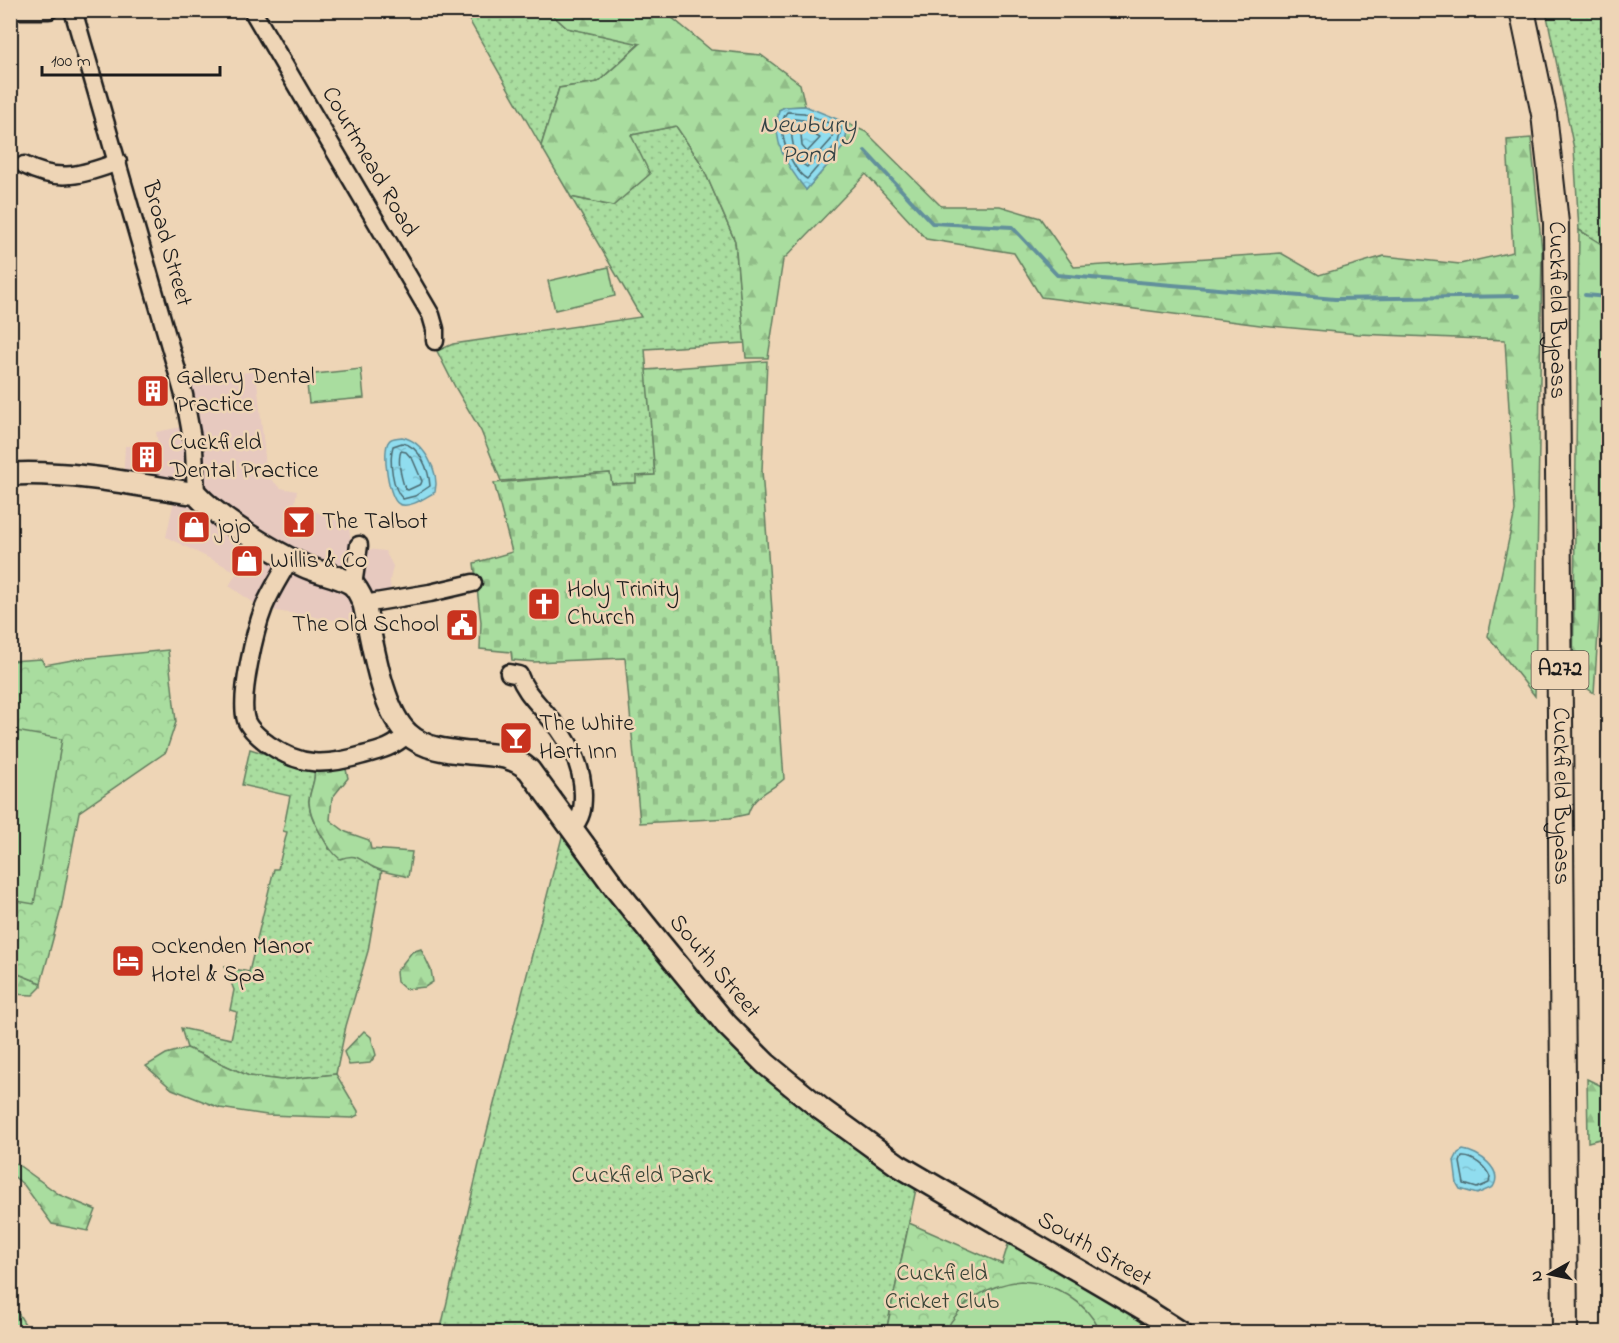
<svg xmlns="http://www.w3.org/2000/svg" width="1619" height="1343" viewBox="0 0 1619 1343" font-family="'Indie Flower',sans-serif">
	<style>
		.built { fill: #e7c9bf }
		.grass { fill: url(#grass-dots); stroke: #627c5e; stroke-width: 1.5 }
		.forest { fill: url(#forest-firs); stroke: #627c5e; stroke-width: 1.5 }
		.cemetery { fill: url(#cemetery-stones); stroke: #627c5e; stroke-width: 1.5 }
		.park { fill: url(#park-crowns); stroke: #627c5e; stroke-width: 1.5 }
		.pitch { fill: #a9dd9f; stroke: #627c5e; stroke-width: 1.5 }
		.water { fill: url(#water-ripples); stroke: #62909b; stroke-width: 1.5 }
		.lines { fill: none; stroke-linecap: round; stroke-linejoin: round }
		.shore { stroke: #4a6970; stroke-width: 1.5 }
		.stream { stroke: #62909b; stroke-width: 4 }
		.minor-casing { stroke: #1c1c1c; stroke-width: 21 }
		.major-casing { stroke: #1c1c1c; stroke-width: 26 }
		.highway-casing { stroke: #1c1c1c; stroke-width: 28 }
		.minor { stroke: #eed5b6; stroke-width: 16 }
		.major { stroke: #eed5b6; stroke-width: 21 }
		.highway { stroke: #eed5b6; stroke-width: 24 }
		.labels { text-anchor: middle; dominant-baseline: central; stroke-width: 5; stroke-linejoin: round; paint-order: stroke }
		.shield { fill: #eed5b6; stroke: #5b544a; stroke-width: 1.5 }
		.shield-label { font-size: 22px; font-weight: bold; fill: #1c1c1c }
		.street-label { font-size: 24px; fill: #1c1c1c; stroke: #eed5b6 }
		.poi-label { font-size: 24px; fill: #1c1c1c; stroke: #eed5b6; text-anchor: start }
		.park-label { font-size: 24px; fill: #384336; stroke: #eed5b6 }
		.water-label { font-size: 26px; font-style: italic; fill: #334346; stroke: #eed5b6 }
	</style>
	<defs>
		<pattern id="grass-dots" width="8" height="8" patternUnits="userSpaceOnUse" patternTransform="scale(1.5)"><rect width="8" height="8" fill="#a9dd9f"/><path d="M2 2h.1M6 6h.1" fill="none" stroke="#91bd88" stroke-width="1.8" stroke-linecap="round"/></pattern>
		<pattern id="forest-firs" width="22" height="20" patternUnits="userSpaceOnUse" patternTransform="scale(1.5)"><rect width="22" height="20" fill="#a9dd9f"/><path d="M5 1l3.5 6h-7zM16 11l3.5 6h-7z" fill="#91bd88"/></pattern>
		<pattern id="cemetery-stones" width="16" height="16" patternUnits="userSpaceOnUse" patternTransform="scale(1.5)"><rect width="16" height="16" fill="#a9dd9f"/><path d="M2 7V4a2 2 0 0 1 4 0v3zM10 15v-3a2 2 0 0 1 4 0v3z" fill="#91bd88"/></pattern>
		<pattern id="park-crowns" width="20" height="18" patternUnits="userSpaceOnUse" patternTransform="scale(1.5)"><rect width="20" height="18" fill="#a9dd9f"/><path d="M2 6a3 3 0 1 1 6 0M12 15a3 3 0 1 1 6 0" fill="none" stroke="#91bd88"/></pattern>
		<pattern id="water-ripples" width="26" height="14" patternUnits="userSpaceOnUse" patternTransform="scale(1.5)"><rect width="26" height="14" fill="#90ddef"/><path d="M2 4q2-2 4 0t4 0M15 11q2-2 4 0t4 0" fill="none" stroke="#7cbdcc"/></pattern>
	</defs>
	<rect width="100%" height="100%" fill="#eed5b6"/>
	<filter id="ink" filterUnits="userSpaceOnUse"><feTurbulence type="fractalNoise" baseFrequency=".0167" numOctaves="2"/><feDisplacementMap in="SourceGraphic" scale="12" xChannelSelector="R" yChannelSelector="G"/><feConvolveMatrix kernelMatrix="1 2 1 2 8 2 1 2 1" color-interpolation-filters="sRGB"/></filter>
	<g filter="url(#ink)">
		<path class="built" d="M256,371L267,476L281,488L297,491L295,502L311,512L312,510L348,525L351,539L359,545L367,549L385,551L393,566L390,580L391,596L375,614L347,622L263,609L229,586L237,572L166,537L176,491L123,482L125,446L158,445L156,432L191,425L181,385L194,380Z"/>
		<g class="grass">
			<path d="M464,11H548L567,28L640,43L598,82L559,88L541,146Z"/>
			<path d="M1546,11H1608V248L1579,230L1574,149Z"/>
			<path d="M676,126L701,163L735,241L745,343L645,349L655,475L637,476V483L611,484L610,473L501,481L481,431L455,387L437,351L453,344L641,317L571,197L613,206L631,135Z"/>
			<path d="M250,749L314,769C317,779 309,791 309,801C309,819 322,834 329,849L360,858L374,868L382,870L368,951L346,1026L336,1074L281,1080L249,1076L187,1048L181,1028L231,1039L237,1012L230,1010L234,990L225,967L249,972L274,869H278L287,832L283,831L290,796L242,785Z"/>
			<path d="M563,833L626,920L725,1038L765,1076L916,1189L886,1332H440L482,1151Z"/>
		</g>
		<g class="forest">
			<path d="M548,11H664L711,50L761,55L800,84L805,106L785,107L779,110L806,190L844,146L849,124L866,132L941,206H1000L1040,218L1074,267L1281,253L1319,275L1384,256L1460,264L1513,252L1507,140L1531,138L1542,251L1535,696L1488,636L1515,511L1505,340L1358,334L1260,325L1041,297L1014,253L926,239L866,174L783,260L768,358H746L735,241L701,163L676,126L631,135L650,174L613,206L571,197L541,146L559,88L598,82L640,44L567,28Z"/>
			<path d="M1579,230L1608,248V483L1594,693L1573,679Z"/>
			<path d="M345,765L348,778L332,798L330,820L346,832L369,840L371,849L412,852L408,877C398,874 385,873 375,868C359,861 359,852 340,859C328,850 309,817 309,802C309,791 317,779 314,769Z"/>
			<path d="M421,949L431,970L433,982L425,987L405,989L397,982L396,972L412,952Z"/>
			<path d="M11,971L41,983V987L33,995L11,994Z"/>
			<path d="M364,1031L371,1037L376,1055L370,1063L349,1065L344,1052Z"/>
			<path d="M187,1048L249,1076L281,1080L336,1074L358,1111V1115L352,1118L267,1115L220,1108L172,1089L146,1066L166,1054Z"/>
			<path d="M1587,1079L1608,1089V1137L1588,1142Z"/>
			<path d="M10,1159L60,1195L96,1210L88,1231L52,1224L24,1185L11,1174Z"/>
			<path d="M10,1302H11L30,1332H11Z"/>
		</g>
		<path class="cemetery" d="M767,361L762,470L784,779C771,791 753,795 748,814L730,818L640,823L625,658L534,662L512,660L511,652L480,649L481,622L474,563L512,552L494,483L610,473L612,484L636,483V476L655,475L646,370Z"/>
		<g class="park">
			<path d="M168,650L176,722L166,752L79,812L61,909L41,983L11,971L10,661L41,659L45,665L78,659Z"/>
			<path d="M909,1223L1002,1264L1012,1232L1180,1332H886Z"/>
		</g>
		<g class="pitch">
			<path d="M609,267L615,296L555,310L548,281Z"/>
			<path d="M361,369L364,398L309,403L306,375Z"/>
			<path d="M10,730L62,739L34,904L11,900Z"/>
			<path d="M1021,1281C1056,1283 1085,1300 1101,1332H945C961,1301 986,1285 1021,1281Z"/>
		</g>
		<g class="water">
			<path d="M805,106L849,124L844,146L806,190C787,166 771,142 779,110L785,107Z"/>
			<path d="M402,437C423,441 440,471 435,492C426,497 410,509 399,504C389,500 381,450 389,441C392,437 397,438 402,437Z"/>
			<path d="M1463,1150C1479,1152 1504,1170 1493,1187L1477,1194L1460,1189L1457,1184L1454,1161L1458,1153Z"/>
		</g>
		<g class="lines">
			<g class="shore">
				<path d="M787,112L804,113L841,128L838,143L807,179C791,170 774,127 787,112Z"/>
				<path d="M794,119L803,120L833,133L831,140L807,167C793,159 791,137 791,122Z"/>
				<path d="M805,130L820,138L807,152L802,146L801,134Z"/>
				<path d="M402,443C420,446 429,470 430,486L415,496L403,499C392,489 389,460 393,446Z"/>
				<path d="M401,451L406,452L413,460L422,481L421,484L408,490L405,489C401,477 397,462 401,451Z"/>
				<path d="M1462,1157C1473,1156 1486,1167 1490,1177L1489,1183L1477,1188L1464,1184L1460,1162Z"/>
			</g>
			<g class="stream">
				<path d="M1606,10L1608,13"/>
				<path d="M865,151L932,223L1012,227L1057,275L1335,299L1518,296"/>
				<path d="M1585,295L1608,297"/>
			</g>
			<g class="minor-casing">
				<g id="minor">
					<path d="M20,10H49"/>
					<path d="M73,10L184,395L194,449L196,494"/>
					<path d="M252,10L431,315L435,329V341"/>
					<path d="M24,165C58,183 83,175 118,162"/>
					<path d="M290,559C281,575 271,590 264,607C255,630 239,697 246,720C249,729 260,738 268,744C301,767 326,766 363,755C383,750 393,747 408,734"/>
					<path d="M353,585L359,545"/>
					<path d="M364,604L430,593L473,583"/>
					<path d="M509,673L519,675C525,692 537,702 548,716C568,738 583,764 583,795C583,808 582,818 572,828"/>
				</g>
			</g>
			<g class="major-casing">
				<path id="major" d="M10,474C73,471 134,484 196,494C220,520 272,551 304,566C319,573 338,575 352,584C358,589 361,597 364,604C372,639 381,710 408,734C424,749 448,751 469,753C493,755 511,754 529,770L616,889L658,941L726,1024L766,1064L821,1109L898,1165L1144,1309L1180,1332"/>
			</g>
			<g class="highway-casing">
				<g id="highway">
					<path id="s1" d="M1522,10L1544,114L1556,223L1565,1332"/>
				</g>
			</g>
			<use href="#minor" class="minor"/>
			<use href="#major" class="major"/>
			<use href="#highway" class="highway"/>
		</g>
	</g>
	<defs>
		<g id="building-square" transform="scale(1.725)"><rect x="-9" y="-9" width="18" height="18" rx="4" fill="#c8321e" stroke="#eed5b6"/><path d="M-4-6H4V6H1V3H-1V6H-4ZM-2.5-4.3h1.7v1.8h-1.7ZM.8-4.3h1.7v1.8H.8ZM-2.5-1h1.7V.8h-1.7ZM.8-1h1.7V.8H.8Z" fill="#fff"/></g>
		<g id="bar-square" transform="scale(1.725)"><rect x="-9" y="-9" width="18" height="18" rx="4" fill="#c8321e" stroke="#eed5b6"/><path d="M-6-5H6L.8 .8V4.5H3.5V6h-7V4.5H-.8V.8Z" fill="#fff"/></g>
		<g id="shop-square" transform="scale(1.725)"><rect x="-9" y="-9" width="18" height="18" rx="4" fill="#c8321e" stroke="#eed5b6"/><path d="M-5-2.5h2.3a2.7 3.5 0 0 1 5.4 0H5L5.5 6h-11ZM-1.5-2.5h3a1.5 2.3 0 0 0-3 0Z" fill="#fff"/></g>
		<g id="church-square" transform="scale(1.725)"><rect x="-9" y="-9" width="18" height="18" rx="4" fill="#c8321e" stroke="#eed5b6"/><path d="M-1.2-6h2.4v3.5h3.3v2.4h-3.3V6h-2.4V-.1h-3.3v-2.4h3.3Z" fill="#fff"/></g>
		<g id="civic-square" transform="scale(1.725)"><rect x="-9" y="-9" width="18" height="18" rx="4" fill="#c8321e" stroke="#eed5b6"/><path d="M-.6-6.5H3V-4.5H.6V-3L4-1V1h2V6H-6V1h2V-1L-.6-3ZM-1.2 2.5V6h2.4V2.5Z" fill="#fff"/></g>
		<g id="hotel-square" transform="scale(1.725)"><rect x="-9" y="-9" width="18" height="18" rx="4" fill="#c8321e" stroke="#eed5b6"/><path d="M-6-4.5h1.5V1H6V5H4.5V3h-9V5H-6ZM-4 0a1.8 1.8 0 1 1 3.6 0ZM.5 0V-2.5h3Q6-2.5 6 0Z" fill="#fff"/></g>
	</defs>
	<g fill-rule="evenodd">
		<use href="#building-square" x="153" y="391"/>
		<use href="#building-square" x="147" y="457"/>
		<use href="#bar-square" x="299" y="522"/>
		<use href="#shop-square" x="194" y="527"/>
		<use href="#shop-square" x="247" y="561"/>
		<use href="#church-square" x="544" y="604"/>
		<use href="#civic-square" x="462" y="625"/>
		<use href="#bar-square" x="516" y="738"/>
		<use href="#hotel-square" x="128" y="961"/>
	</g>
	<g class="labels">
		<rect class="shield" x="1531.5" y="651" width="57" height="38" rx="4.5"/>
		<g class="shield-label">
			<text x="1560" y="670">A272</text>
		</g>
		<g class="street-label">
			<text transform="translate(369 162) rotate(60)">Courtmead Road</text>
			<text transform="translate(166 244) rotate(74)">Broad Street</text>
			<text stroke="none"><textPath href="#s1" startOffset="303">Cuckfield Bypass</textPath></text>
			<text stroke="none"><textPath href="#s1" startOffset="789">Cuckfield Bypass</textPath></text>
			<text transform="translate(714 967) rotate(50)">South Street</text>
			<text transform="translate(1094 1250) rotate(30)">South Street</text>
		</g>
		<g class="poi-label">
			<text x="176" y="377">Gallery Dental<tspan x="176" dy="28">Practice</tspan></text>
			<text x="170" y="443">Cuckfield<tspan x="170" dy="28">Dental Practice</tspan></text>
			<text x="322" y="522">The Talbot</text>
			<text x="217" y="527">jojo</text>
			<text x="270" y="561">Willis &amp; Co</text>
			<text x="567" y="590">Holy Trinity<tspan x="567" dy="28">Church</tspan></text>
			<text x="439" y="625" text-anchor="end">The Old School</text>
			<text x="539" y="724">The White<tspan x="539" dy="28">Hart Inn</tspan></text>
			<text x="151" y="947">Ockenden Manor<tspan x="151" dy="28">Hotel &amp; Spa</tspan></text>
		</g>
		<g class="park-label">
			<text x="642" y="1176">Cuckfield Park</text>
			<text x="942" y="1274">Cuckfield<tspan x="942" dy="28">Cricket Club</tspan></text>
		</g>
		<g class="water-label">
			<text x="808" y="126">Newbury<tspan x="808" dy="30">Pond</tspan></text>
		</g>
	</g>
	<rect width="1619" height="1343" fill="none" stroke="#eed5b6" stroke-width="36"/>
	<rect x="18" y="18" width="1583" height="1307" fill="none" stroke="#1c1c1c" stroke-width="2" filter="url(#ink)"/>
	<g transform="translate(1550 1274) rotate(261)" stroke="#eed5b6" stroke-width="4.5" paint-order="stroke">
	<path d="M0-4.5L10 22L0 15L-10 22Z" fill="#1c1c1c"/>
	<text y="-9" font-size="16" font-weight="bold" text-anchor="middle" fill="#1c1c1c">N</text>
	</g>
	<path d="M42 66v9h178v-9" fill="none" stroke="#1c1c1c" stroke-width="3"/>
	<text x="51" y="66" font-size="18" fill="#1c1c1c" stroke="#eed5b6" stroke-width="4.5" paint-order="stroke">100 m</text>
</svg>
